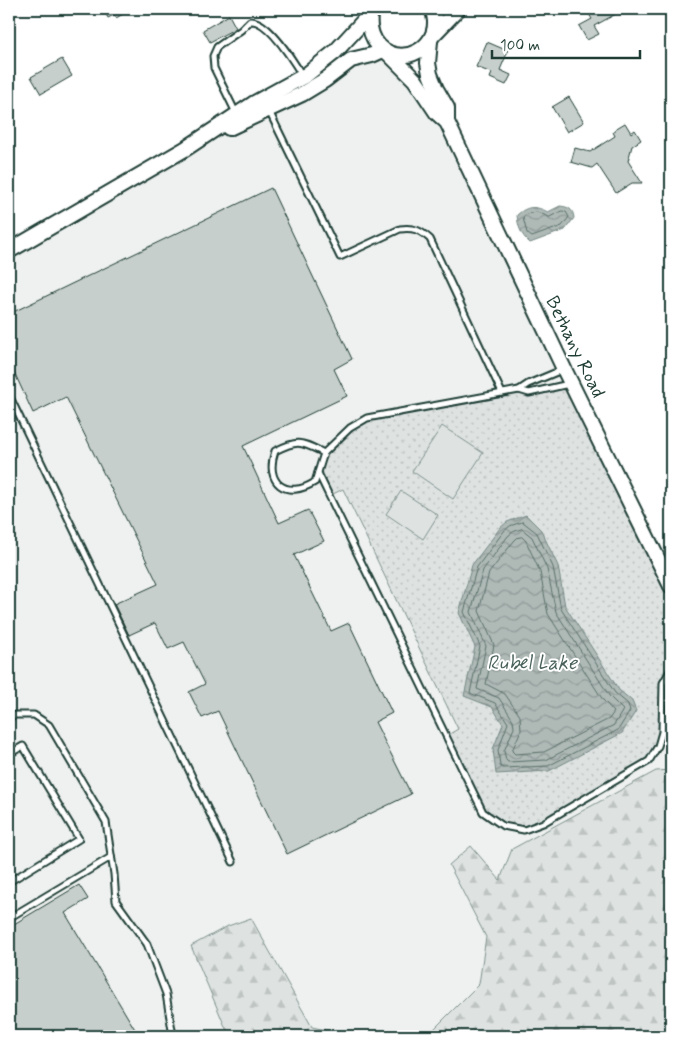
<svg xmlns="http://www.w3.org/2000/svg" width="680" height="1045" viewBox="0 0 680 1045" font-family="Mynerve,sans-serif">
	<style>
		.built { fill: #eef1f0 }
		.grass { fill: url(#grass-dots); stroke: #7e908b }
		.forest { fill: url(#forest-firs); stroke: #7e908b }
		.park { fill: #dee3e2; stroke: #7e908b }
		.water { fill: url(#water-waves); stroke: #758883 }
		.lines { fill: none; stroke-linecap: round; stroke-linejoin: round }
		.shore { stroke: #596f68; stroke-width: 1 }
		.building { fill: #c7cfcc; stroke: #1f3d34 }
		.lane-casing { stroke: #1f3d34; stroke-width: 9 }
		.secondary-casing { stroke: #1f3d34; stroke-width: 18 }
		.lane { stroke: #fff; stroke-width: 5 }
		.secondary { stroke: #fff; stroke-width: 14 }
		.labels { text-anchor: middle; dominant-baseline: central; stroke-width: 4; stroke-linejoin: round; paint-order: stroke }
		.street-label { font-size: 19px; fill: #1f3d34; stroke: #fff }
		.water-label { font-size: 20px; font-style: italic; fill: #4a625b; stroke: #fff }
	</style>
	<defs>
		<pattern id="grass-dots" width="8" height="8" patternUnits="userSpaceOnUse" patternTransform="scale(1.25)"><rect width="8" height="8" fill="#dee3e2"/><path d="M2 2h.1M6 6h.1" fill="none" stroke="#bec4c2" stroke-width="1.8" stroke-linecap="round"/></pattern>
		<pattern id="forest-firs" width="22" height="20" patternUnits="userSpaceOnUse" patternTransform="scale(1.25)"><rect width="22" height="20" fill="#dee3e2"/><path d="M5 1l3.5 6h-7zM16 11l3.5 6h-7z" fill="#bec4c2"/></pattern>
		<pattern id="water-waves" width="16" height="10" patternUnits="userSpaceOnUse" patternTransform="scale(1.25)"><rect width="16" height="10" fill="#afbab7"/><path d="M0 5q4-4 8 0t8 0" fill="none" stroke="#8e9896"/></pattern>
	</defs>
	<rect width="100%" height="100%" fill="#fff"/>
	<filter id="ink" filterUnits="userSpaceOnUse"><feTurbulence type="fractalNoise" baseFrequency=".02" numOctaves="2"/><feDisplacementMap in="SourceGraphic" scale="10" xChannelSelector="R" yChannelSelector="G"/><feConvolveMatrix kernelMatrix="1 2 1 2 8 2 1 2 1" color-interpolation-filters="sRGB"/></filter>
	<g filter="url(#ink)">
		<path class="built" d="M387,52L437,113L671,589V1036H9V251L346,63Z"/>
		<path class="grass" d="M571,383L671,587V669L663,683L662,732L649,761L543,823L524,830L503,826L483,812L446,736L458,729L343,489L329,496L318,473L324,453L350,428L367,418L519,390L529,393Z"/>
		<g class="forest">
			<path d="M671,770V1036H427L479,984L486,937L449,865L471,846L500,880L512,849L656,771Z"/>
			<path d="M251,918L312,1027L355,1036H229L191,946L228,926Z"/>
		</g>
		<g class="park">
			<path d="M442,426L483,453L453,499L412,471Z"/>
			<path d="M401,491L438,515L423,539L386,514Z"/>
		</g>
		<g class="water">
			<path d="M560,206C569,207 573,209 574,218L565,230L530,243C521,235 518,227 517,215C528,205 536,206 548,212Z"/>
			<path d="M526,515L541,530L558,566L565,606L619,690L632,701L636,711L622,733L549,771L496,774L493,749L503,724L492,707L464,696L475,647L459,613L472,565L500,528L507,522Z"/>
		</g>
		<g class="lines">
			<g class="shore">
				<path d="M562,211L566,212L569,217L562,226L532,237L527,233L523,218L526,214L537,212L549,217Z"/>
				<path d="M523,522L537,533L553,567L561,609L615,693L628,704L630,711L618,730L548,766L503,768L500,766L498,750L508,723L495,703L470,693L480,646L464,612L477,567L504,531L510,526Z"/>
				<path d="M522,529L532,537L547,569L556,612L610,697L623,710L614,725L546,760L508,762L506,760L504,751L514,728L513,720L499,698L477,689L486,646L471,612L483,570L508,536L513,532Z"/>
				<path d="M522,537L526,541L540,572L548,614L603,700L614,712L609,719L544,752L515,754L512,751L521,730L520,716L505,694L486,684L494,645L479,611L489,573L514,541L517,538Z"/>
			</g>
		</g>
		<g class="building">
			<path d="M103,9H132L116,18L114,15L108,18Z"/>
			<path d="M591,9H625L594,26L599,34L587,40L579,26L592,19L587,11Z"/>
			<path d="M229,15L236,28L210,42L203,30Z"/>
			<path d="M487,42L508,51L500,70L511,75L506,85L490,78L492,73L476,67Z"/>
			<path d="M62,59L72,76L41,94L31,77Z"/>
			<path d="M569,97L584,122L567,132L552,107Z"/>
			<path d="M625,123L631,133L635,130L641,140L632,146L628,161L642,183H632L616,193L597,164L592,168L571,162L575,148L590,152L615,136L613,132L615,131V129Z"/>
			<path d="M271,188L352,359L334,369L347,396L243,446L279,523L308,510L324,541L294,555L331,631L349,623L392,713L375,722L411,794L287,854L218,711L202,718L189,692L205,684L184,642L168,649L155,623L129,635L114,604L158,584L66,397L33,413L9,361V314Z"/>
			<path d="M79,885L88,899L65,913L139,1036H9V927Z"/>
		</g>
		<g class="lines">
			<g class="lane-casing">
				<g id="lane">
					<path d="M269,111L340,257L400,229C413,227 420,230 430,239L502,393"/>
					<path d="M236,113L214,68L213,56L217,47L241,30L250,21C268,19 294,62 303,77"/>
					<path d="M9,234L16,246"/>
					<path d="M519,390L529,393L569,384"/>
					<path d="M9,395L233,862"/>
					<path d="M324,453L315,482C286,500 264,483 275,451C299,439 301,442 324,453L350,428L367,418L519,390L528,384L564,369"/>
					<path d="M318,473L483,812L503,826L524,830L543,823L649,761L658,746L662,732L663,683L671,669"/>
					<path d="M9,718L15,715H34L49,725L106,822L114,874L116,901L147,944L166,994L173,1036"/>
					<path d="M9,754L23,746L79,839L9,882"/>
					<path d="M9,918L111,857"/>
				</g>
			</g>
			<g class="secondary-casing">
				<g id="secondary">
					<path d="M371,12C368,22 370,32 375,41C397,74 448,46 432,9"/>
					<path d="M433,35L458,9"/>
					<path d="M430,41L428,63L430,74L436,89L447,108V122"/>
					<path d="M387,52L415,80L437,113L447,122L564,369L671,586"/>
					<path d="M229,128L302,94L325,80L351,60L372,55L383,50"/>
					<path d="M9,251L185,149L253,104L306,75L335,52L370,14"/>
				</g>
			</g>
			<use href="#lane" class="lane"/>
			<use href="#secondary" class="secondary"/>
		</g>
	</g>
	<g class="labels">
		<g class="street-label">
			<text transform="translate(575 347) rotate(64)">Bethany Road</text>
		</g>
		<g class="water-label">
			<text x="532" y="663">Rubel Lake</text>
		</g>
	</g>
	<rect width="680" height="1045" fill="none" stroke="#fff" stroke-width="30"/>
	<rect x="15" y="15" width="650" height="1015" fill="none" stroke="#1f3d34" stroke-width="2" filter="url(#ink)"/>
	<path d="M492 50v8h148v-8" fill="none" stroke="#1f3d34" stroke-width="2.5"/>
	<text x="500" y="50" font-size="15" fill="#1f3d34" stroke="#ffffff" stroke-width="4" paint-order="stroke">100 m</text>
</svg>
